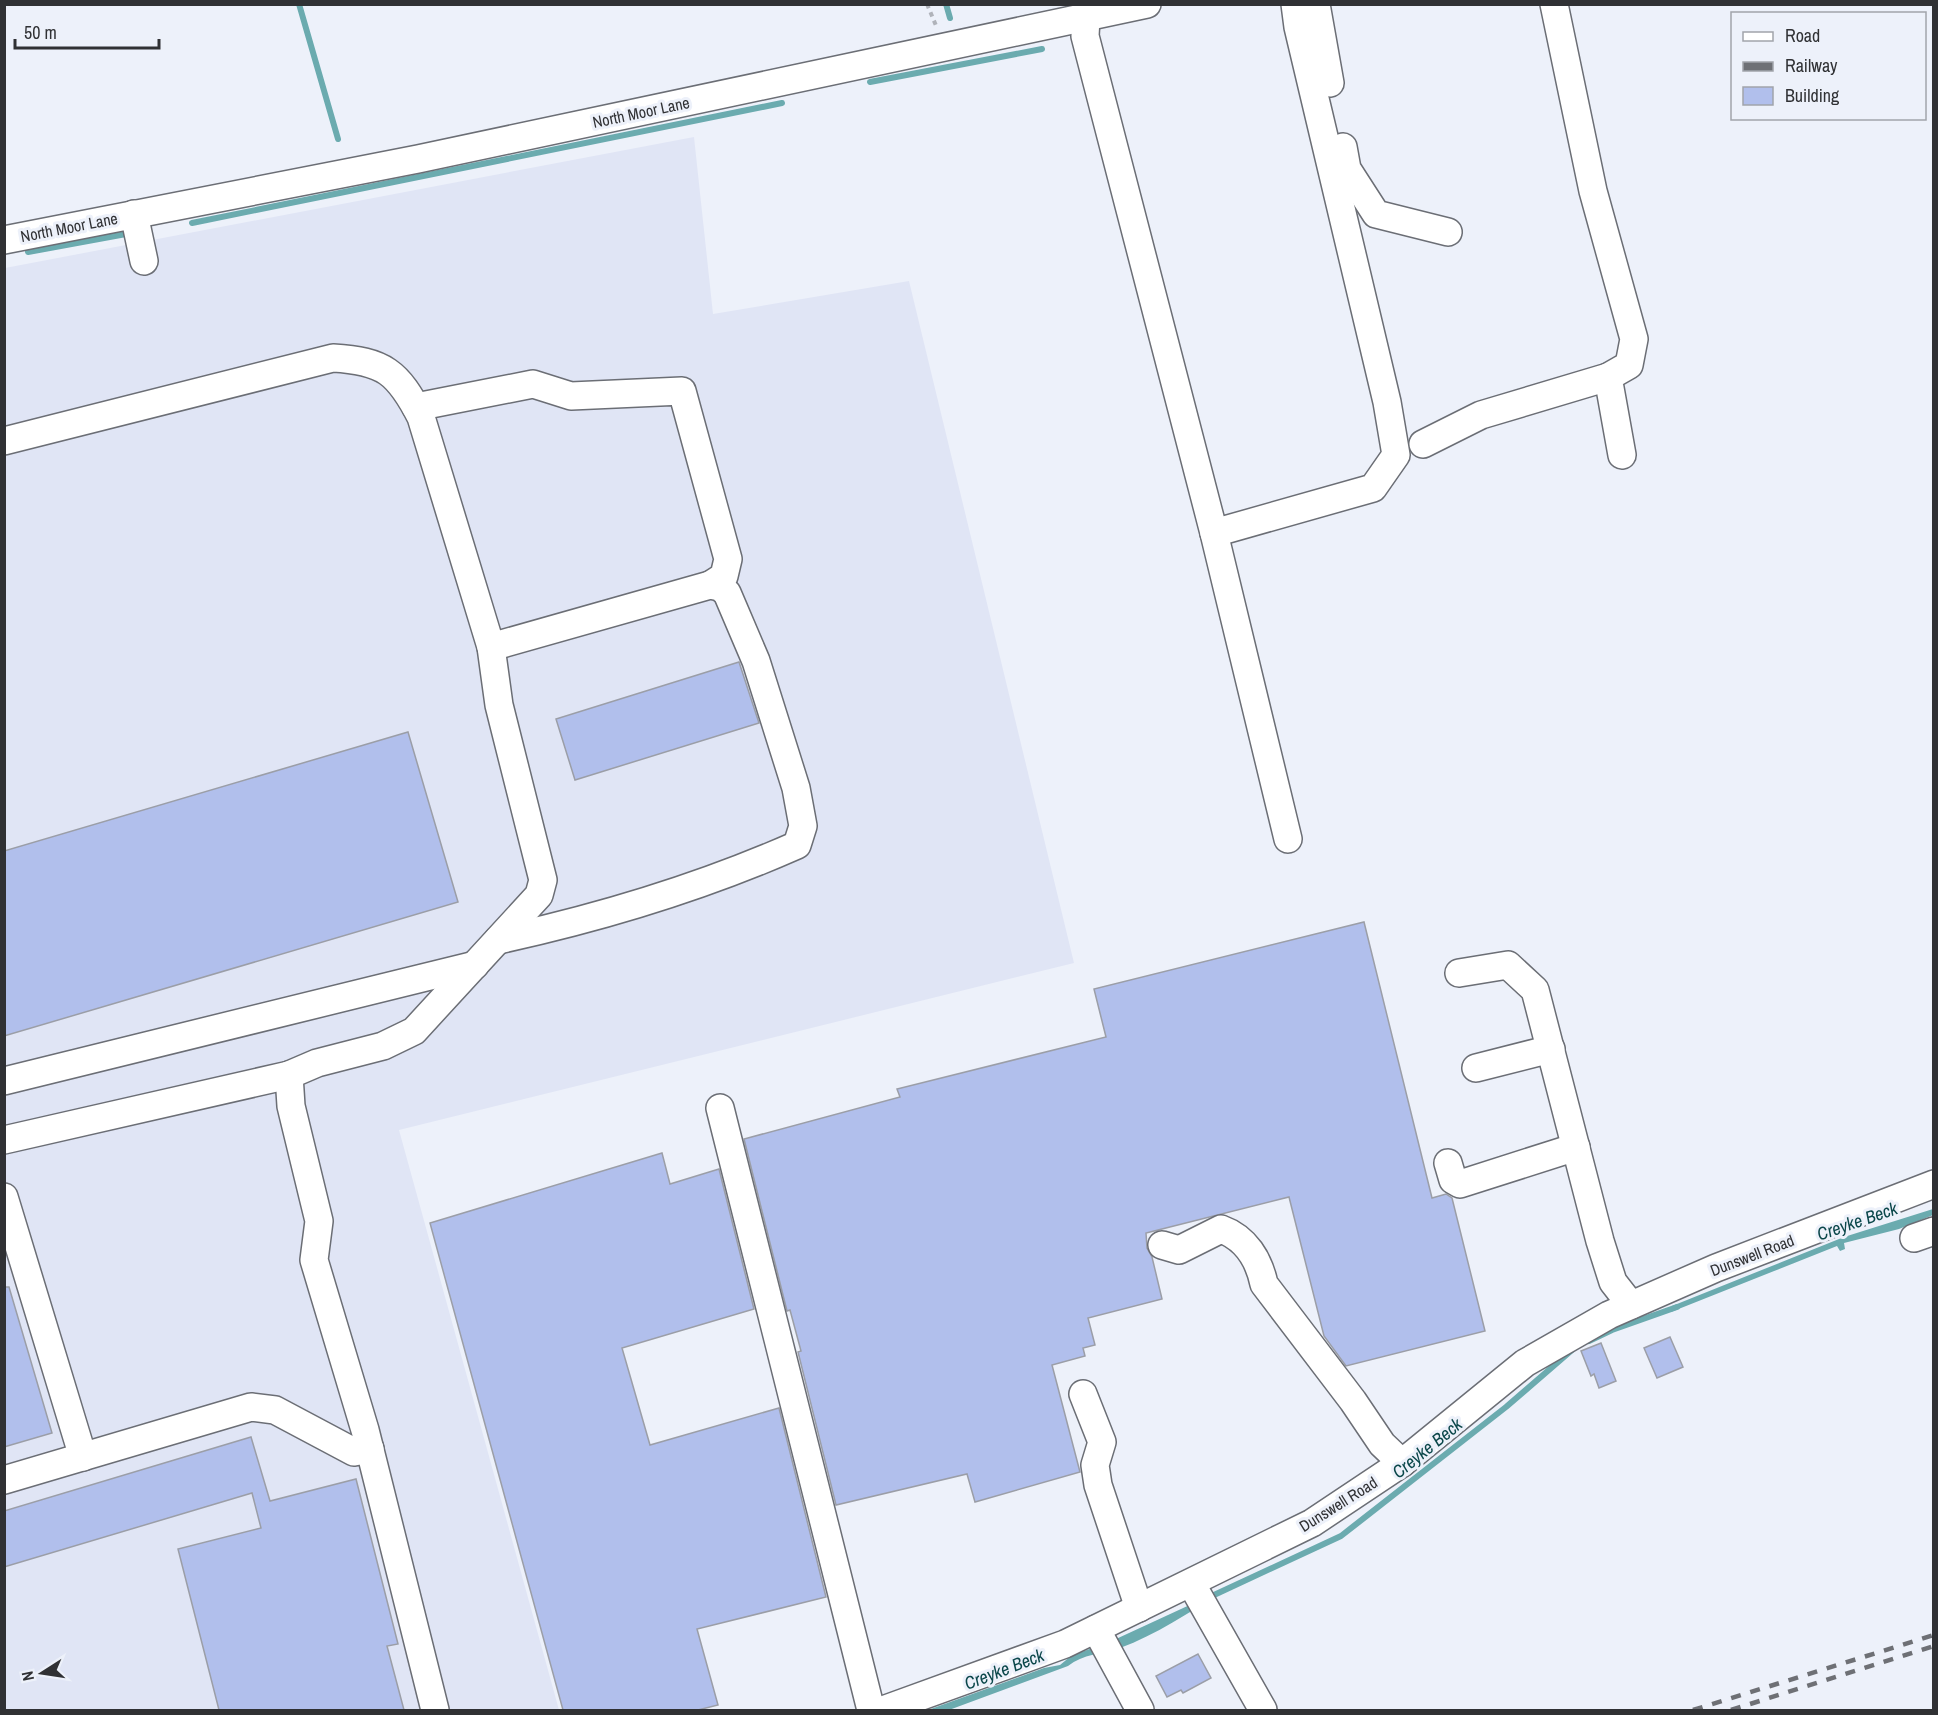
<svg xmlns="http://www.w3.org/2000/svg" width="1938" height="1715" viewBox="0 0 1938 1715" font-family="'Archivo Narrow',sans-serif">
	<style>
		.built { fill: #e0e5f5 }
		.water { fill: #6babaf }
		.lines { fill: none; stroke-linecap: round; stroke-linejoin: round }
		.stream { stroke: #6babaf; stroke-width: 6 }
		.building { fill: #b1bfec; stroke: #9b9ea7; stroke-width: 1.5 }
		.minor-casing { stroke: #6b6e75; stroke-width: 30 }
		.path { stroke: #b0b3ba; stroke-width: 4; stroke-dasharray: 4.5 4.5; stroke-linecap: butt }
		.minor { stroke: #fff; stroke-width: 27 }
		.rail { stroke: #6e7075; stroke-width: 4.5; stroke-dasharray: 10 10; stroke-linecap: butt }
		.labels { text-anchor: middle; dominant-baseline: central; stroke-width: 6; stroke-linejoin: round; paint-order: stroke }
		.street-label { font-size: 16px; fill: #303134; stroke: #edf1fa }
		.water-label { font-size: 18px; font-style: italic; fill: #0b474a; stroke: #edf1fa }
	</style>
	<rect width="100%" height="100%" fill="#edf1fa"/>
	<path class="built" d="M694,137L713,314L909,281L1074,963L399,1130L559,1710H5V268Z"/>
	<g class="water">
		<path d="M1933,1209V1215L1899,1229L1844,1243L1845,1249L1840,1251L1837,1246L1671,1312L1672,1306L1844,1237Z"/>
		<path d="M1220,1591L1222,1593C1189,1612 1156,1635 1120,1648C1102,1654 1083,1654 1068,1666L949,1710H928L1044,1668L1060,1665L1071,1656L1116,1639Z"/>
	</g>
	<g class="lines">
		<g class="stream">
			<path d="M299,4L338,139"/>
			<path d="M946,4L950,18"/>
			<path d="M870,82L1042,49"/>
			<path d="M192,223L782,103"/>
			<path d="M28,252L126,234"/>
			<path d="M1589,1341L1612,1330L1677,1307"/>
			<path d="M1214,1595L1341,1536L1506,1407L1572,1350"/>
		</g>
	</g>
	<g class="building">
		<path d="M739,662L759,723L575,780L556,719Z"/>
		<path d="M408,732L458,902L4,1036V851Z"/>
		<path d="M1364,922L1432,1198L1446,1194L1452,1198L1485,1331L1346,1366L1324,1336L1289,1197L1158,1230L1146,1233L1147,1248L1152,1257L1162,1299L1088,1318L1095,1345L1083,1348L1085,1356L1052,1365L1080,1472L975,1502L967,1474L836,1505L798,1352L801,1351L790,1310L787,1311L744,1139L900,1097L897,1089L1106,1037L1094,989Z"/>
		<path d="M662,1153L670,1184L719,1169L754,1309L622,1348L650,1445L779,1408L826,1597L697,1629L718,1705L698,1710H563L430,1223Z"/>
		<path d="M4,1287H9L52,1433L4,1447Z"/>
		<path d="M1670,1337L1683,1367L1657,1378L1644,1348Z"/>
		<path d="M1601,1343L1616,1381L1599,1388L1594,1374L1591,1376L1581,1351Z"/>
		<path d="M251,1437L270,1501L356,1479L398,1644L387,1646L404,1710H219L178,1549L261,1528L252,1493L4,1567V1511Z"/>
		<path d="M1198,1654L1211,1678L1183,1693L1181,1690L1167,1697L1156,1676Z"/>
	</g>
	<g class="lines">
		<g class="minor-casing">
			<g id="minor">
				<path d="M1316,4L1330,83"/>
				<path d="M1554,4L1593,191L1634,339L1629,365L1608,377L1622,455"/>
				<path d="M1086,18L1085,36L1214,533L1288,839"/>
				<path d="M1343,147L1347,169L1376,214L1448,232"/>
				<path d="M134,214L144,261"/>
				<path d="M4,240L418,159L1147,4"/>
				<path d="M416,407L533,384L571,396L682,391L728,559L724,576L710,585"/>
				<path d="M4,441L333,358C384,361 398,372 421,417L491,647L499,705L543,880L539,895L414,1031L383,1046L317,1063L289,1075L291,1106L319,1221L314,1260L365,1430L435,1710"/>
				<path d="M1423,444L1481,415L1608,377"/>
				<path d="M1214,533L1373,488L1396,455L1387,402L1298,27L1295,4"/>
				<path d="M491,647L710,585L720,587L727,593L756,661L796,788L803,826L797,845C702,887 599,918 498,940"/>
				<path d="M1459,973L1508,965L1535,990L1600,1241L1613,1282L1631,1305"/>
				<path d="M1476,1068L1551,1049"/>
				<path d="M4,1081L475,965"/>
				<path d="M720,1108L871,1710"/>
				<path d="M4,1140L289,1075"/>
				<path d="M1448,1163L1453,1180L1460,1184L1576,1147"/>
				<path d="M4,1197L83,1457"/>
				<path d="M1914,1238L1934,1231"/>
				<path d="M1162,1245L1179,1250L1221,1229C1246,1238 1259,1260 1264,1284L1353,1401L1382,1444L1402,1463"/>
				<path d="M1083,1394L1102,1442L1095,1465L1098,1485L1139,1608"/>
				<path d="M4,1480L251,1407L275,1410L354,1452L370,1449"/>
				<path d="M1191,1583L1263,1710"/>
				<path d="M1096,1629L1140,1710"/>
				<path d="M883,1710L1065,1644L1312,1523L1402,1463L1525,1363L1609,1315L1716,1268L1934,1184"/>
			</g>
		</g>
		<path class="path" d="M927,4L937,28"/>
		<use href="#minor" class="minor"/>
		<g class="rail">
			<path d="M1693,1710L1934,1635"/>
			<path d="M1731,1710L1934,1646"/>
		</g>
	</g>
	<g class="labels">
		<g class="street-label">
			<text transform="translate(641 112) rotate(-12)">North Moor Lane</text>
			<text transform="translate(69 227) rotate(-11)">North Moor Lane</text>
			<text transform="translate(1752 1255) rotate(-21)">Dunswell Road</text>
			<text transform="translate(1338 1504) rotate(-32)">Dunswell Road</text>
		</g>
		<g class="water-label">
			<text transform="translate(1857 1221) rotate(-19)">Creyke Beck</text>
			<text transform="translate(1427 1448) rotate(-39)">Creyke Beck</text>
			<text transform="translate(1004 1669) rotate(-21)">Creyke Beck</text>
		</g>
	</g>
	<rect width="1938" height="1715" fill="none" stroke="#303134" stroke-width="12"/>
	<rect x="1731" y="12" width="195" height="108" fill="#edf1fa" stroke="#a1a4ab" stroke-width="1.5"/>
	<rect x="1743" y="32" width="30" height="9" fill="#ffffff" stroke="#a1a4ab" stroke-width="1.5"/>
	<text x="1785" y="42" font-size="18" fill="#303134">Road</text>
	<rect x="1743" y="62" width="30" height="9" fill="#6e7075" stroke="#a1a4ab" stroke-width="1.5"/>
	<text x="1785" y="72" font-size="18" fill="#303134">Railway</text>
	<rect x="1743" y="87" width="30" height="18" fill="#b1bfec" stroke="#a1a4ab" stroke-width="1.5"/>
	<text x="1785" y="102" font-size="18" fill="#303134">Building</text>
	<g transform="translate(42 1673) rotate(258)" stroke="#edf1fa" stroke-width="4.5" paint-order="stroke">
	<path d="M0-4.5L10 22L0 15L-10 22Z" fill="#303134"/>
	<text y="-9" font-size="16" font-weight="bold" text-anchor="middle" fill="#303134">N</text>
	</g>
	<path d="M15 39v9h144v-9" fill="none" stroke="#303134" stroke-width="3"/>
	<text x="24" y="39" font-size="18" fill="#303134" stroke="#edf1fa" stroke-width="4.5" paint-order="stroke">50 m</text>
</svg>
